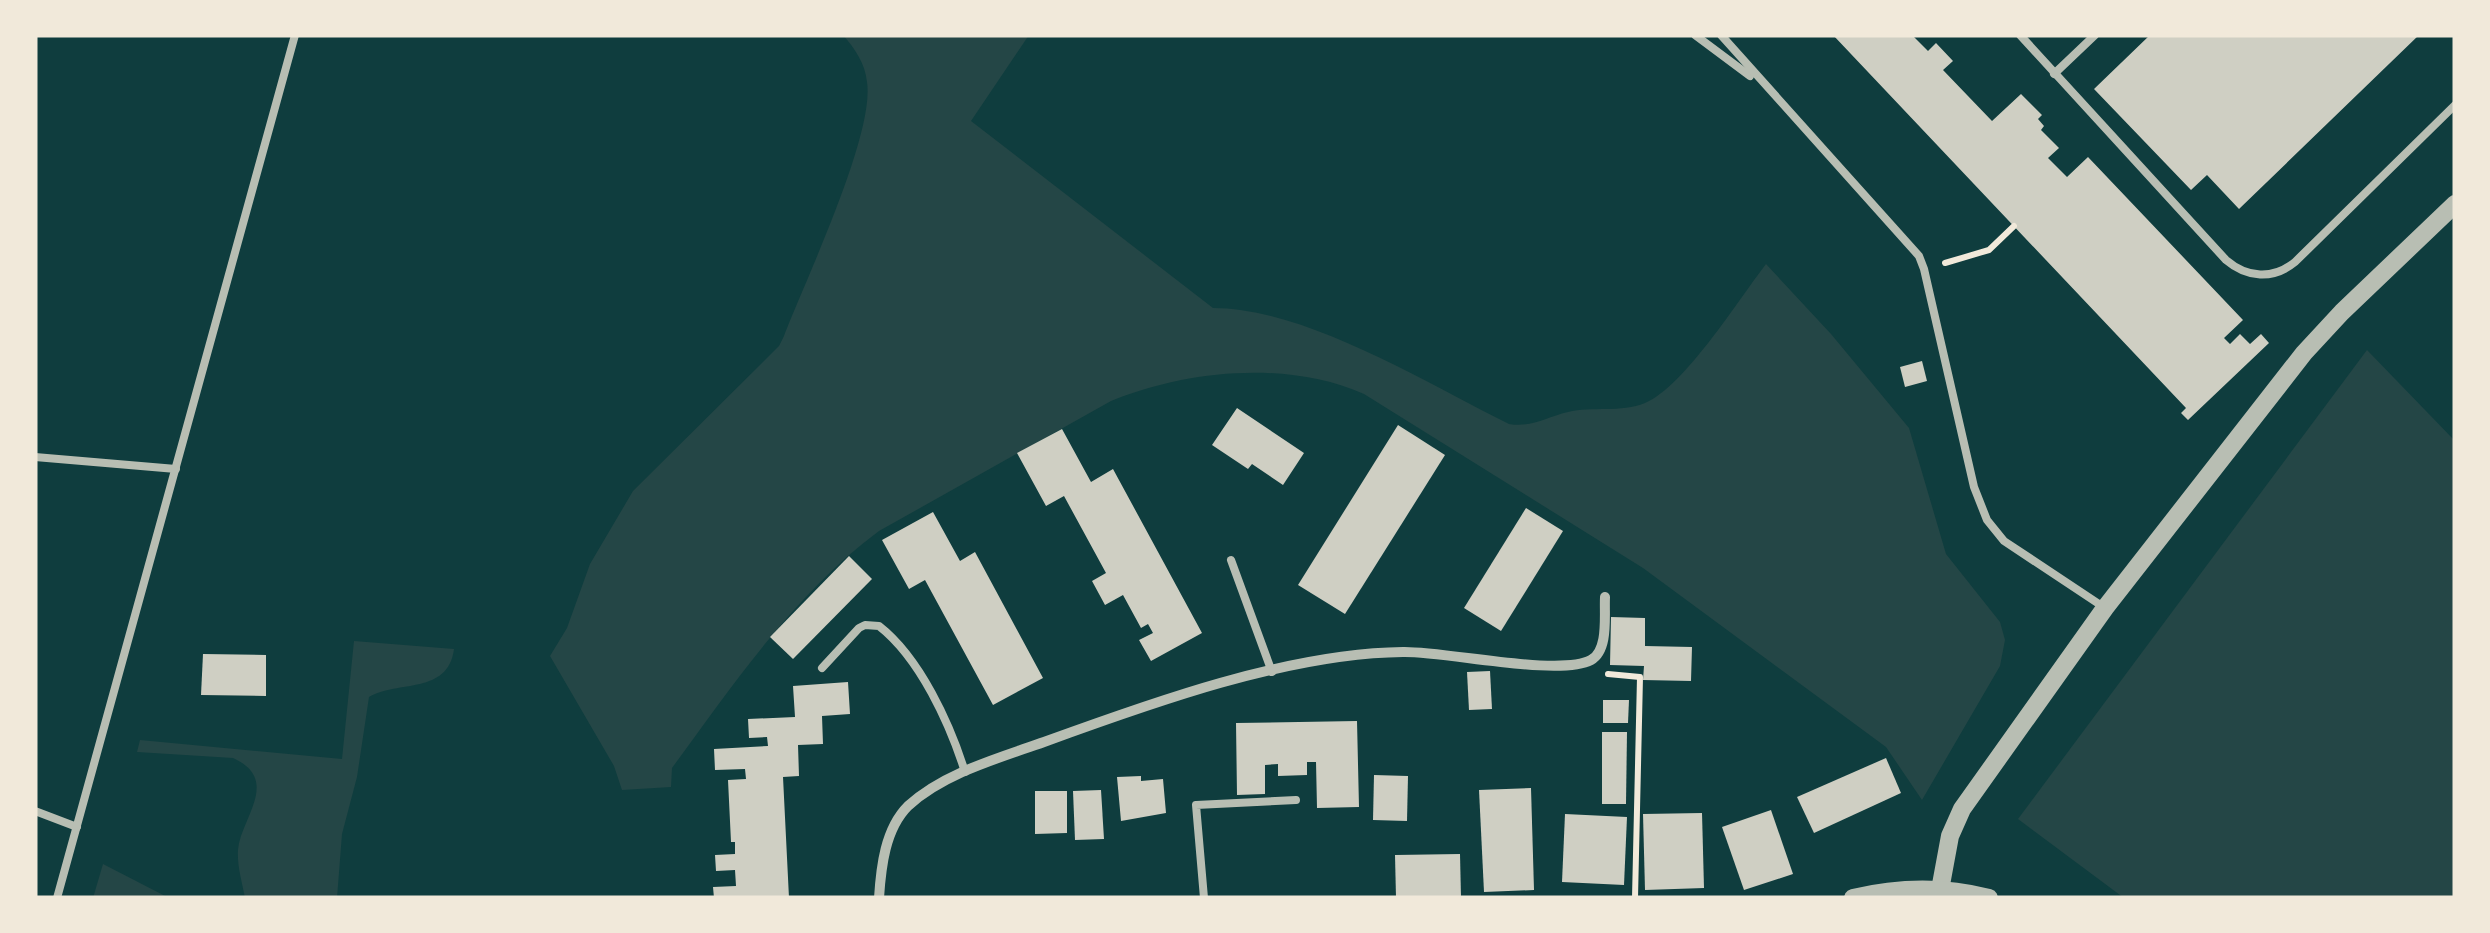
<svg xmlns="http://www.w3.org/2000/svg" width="2490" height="933" viewBox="0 0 2490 933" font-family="Jost,sans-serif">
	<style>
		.green { fill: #244646 }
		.building { fill: #cfcfc3 }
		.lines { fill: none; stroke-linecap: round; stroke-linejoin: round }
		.path { stroke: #f1e9da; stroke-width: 6 }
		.service { stroke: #b8beb3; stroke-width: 8 }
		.minor { stroke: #b8beb3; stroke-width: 10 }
		.tertiary { stroke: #b8beb3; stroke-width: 18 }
	</style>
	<rect width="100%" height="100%" fill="#0f3d3e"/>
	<g class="green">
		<path d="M843,35H1029L971,121L1213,308C1305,308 1426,383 1509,424C1532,428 1546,417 1568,412C1592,406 1621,413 1645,403C1684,387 1739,299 1766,264L1831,334L1909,428L1946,554L2000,622L2005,640L2000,666L1922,800L1886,747L1643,568L1364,394C1287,360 1187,370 1111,401L879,531C796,592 732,686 672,768L671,787L622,790L614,766L550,656L567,628L590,564L633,491L779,346L784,336C805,281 875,134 867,82C865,63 855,49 843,35Z"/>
		<path d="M2367,350L2455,441V898H2124L2018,819Z"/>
		<path d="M354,641L454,649C448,695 398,680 369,697L357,777L342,834L337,898H245C242,882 237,866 238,850C240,819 282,780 233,758L137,752L140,740L342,759Z"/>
		<path d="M103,864L169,898H93Z"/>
	</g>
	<g class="building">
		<path d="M1833,35H1912L1928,51L1936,43L1953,61L1943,70L1992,121L2021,94L2042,115L2038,119L2044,126L2041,130L2059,148L2048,158L2067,177L2088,157L2243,320L2224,338L2230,344L2240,334L2250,344L2261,334L2269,343L2188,420L2181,413L2186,408Z"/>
		<path d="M2150,35H2419L2239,209L2207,175L2191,190L2094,89Z"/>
		<path d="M1922,361L1927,381L1905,387L1900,367Z"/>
		<path d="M1237,408L1304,453L1283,485L1252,464L1248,469L1212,445Z"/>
		<path d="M1398,425L1445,455L1345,614L1298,585Z"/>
		<path d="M1062,429L1091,482L1113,469L1202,633L1151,661L1139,640L1153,633L1148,624L1141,628L1123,595L1105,605L1092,581L1106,573L1064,496L1046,506L1017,453Z"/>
		<path d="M1526,508L1563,531L1501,631L1464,608Z"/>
		<path d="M933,512L960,561L975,552L1043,678L993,705L925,580L909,589L882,540Z"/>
		<path d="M849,556L872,579L793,659L770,637Z"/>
		<path d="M1611,617L1645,618V646L1692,647L1691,681L1643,680L1644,666L1610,665Z"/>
		<path d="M203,654L266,655V696L201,695Z"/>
		<path d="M1490,671L1492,709L1469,710L1467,672Z"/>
		<path d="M848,682L850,714L822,716L823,744L798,745L799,776L783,777L789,898H714L713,887L736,886L735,870L716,871L715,855L735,854V842H731L728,780L746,779L745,769L715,770L714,749L768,746L767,737L749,738L748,719L795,717L793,686Z"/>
		<path d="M1603,700H1629L1628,723H1603Z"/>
		<path d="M1357,721L1359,807L1317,808L1316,762H1307V775L1278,776V764L1265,765V794L1237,795L1236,723Z"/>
		<path d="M1602,732H1627L1626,804H1602Z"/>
		<path d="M1886,758L1901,793L1814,833L1797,797Z"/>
		<path d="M1374,775L1408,776L1407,821L1373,820Z"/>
		<path d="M1141,776V781L1163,779L1166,813L1121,821L1117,777Z"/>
		<path d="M1531,788L1534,890L1484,892L1479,790Z"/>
		<path d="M1101,790L1104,839L1075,840L1073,791Z"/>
		<path d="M1035,791H1067V833L1035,834Z"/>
		<path d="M1771,810L1793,874L1744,890L1722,827Z"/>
		<path d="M1702,813L1704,888L1645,890L1643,814Z"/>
		<path d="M1565,814L1627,817L1624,885L1562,882Z"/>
		<path d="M1460,854L1461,898H1396L1395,855Z"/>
	</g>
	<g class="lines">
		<g class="path">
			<path d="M1945,263L1989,250L2014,226"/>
			<path d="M1608,674L1640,677L1635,898"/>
		</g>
		<g class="service">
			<path d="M1695,35L1750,76"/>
			<path d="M1721,35L1919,256L1924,269L1974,487L1987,520L2004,541L2105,608"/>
			<path d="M2020,35L2226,260C2247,278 2273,280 2295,262L2455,105"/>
			<path d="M2054,74L2095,35"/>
			<path d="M35,457L176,469"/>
			<path d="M1231,560L1272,672"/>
			<path d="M822,668L859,628L865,625L879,626C920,658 950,724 965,772"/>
			<path d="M35,811L77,827"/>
			<path d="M57,898L295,35"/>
			<path d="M1204,898L1196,805L1296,800"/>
		</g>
		<path class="minor" d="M879,898C881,867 885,829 908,806C944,773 999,758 1044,742C1151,703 1289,653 1403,652C1445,651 1559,677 1591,660C1609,650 1604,615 1605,597"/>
		<g class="tertiary">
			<path d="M1940,890L1950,836L1962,809L2105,608L2304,353L2342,312L2455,204"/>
			<path d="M1853,898C1899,887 1943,886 1989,898"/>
		</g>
	</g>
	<rect width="2490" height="933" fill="none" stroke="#f1e9da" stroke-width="75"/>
</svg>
